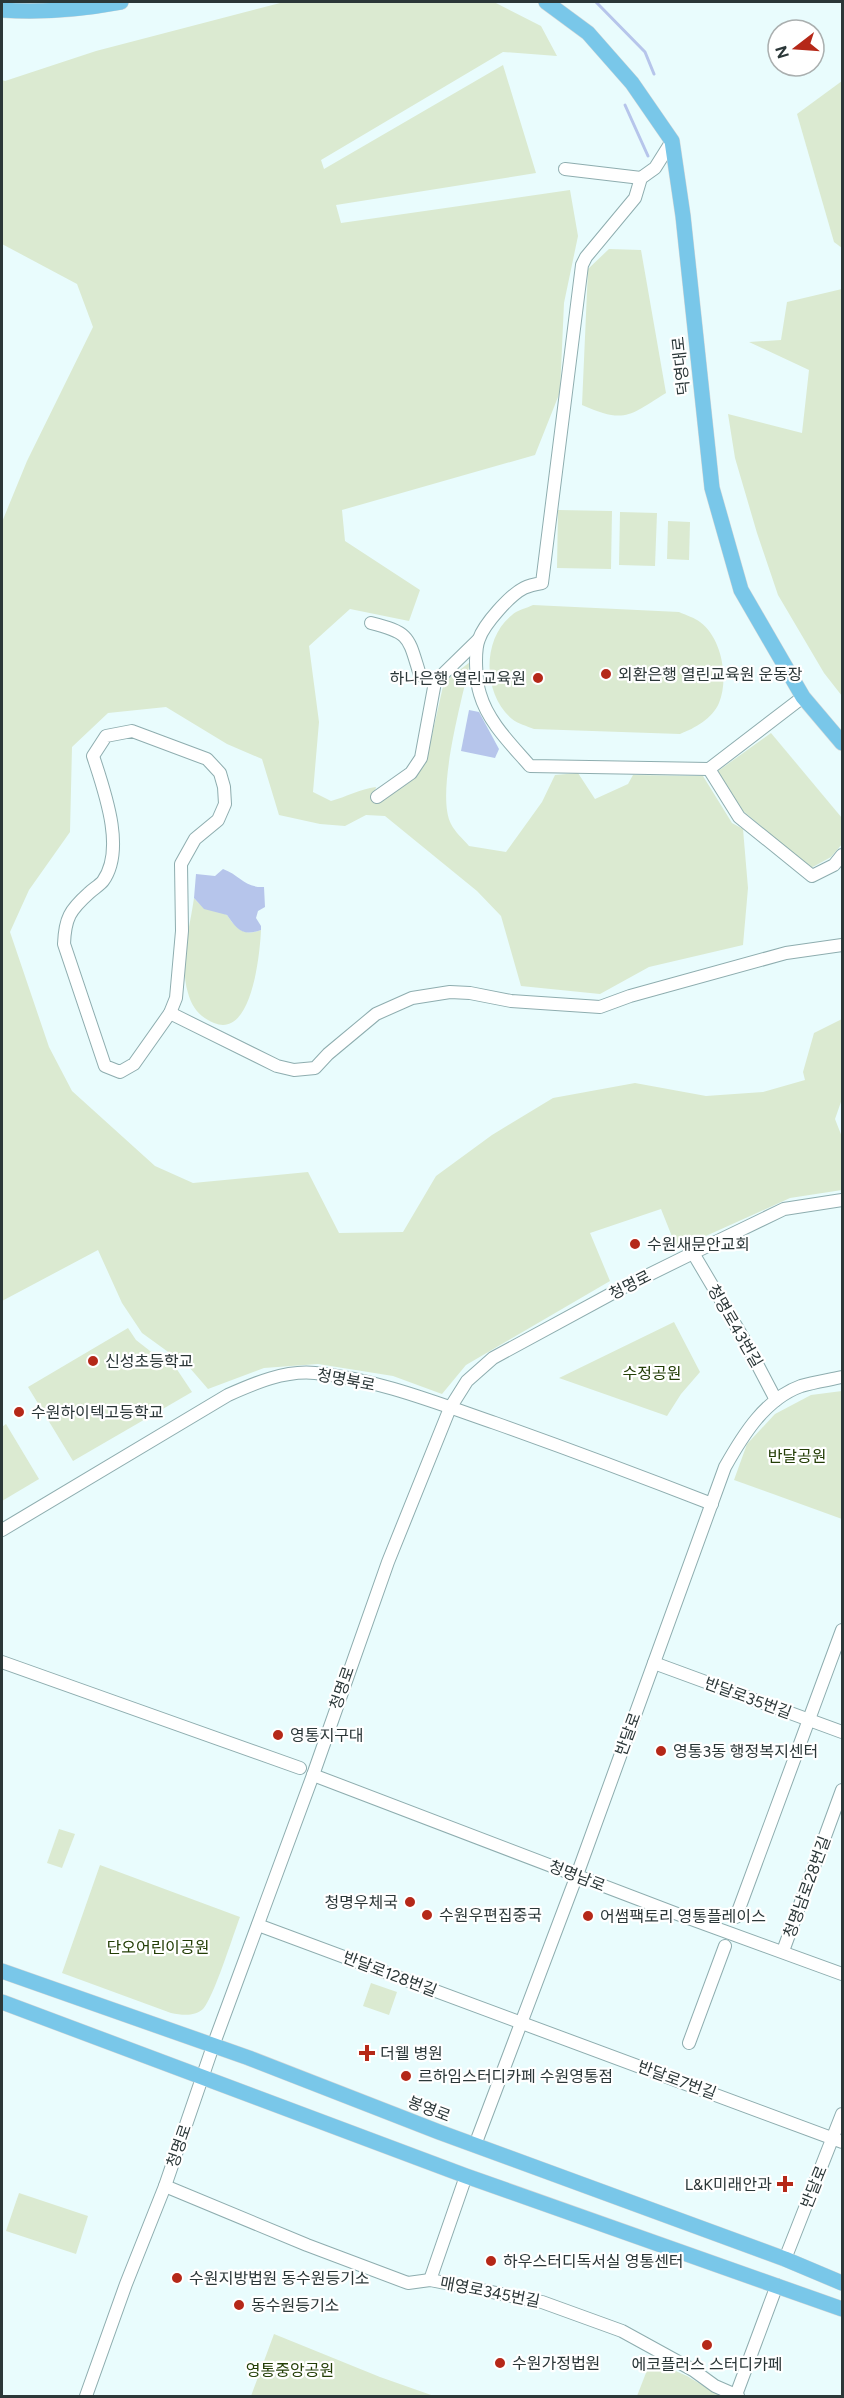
<svg xmlns="http://www.w3.org/2000/svg" width="844" height="2398" viewBox="0 0 844 2398" font-family="Figtree,'Noto Sans KR',sans-serif">
	<style>
		.green { fill: #dbead1 }
		.water { fill: #b6c5eb }
		.lines { fill: none; stroke-linecap: round; stroke-linejoin: round }
		.stream { stroke: #b6c5eb; stroke-width: 3 }
		.minor-casing { stroke: #8eadaf; stroke-width: 14 }
		.major-casing { stroke: #d5d7d7; stroke-width: 16 }
		.minor { stroke: #fff; stroke-width: 12 }
		.major { stroke: #79c7e9; stroke-width: 15 }
		.poi-dot { fill: #b52818; stroke: #fff; stroke-width: 2 }
		.labels { text-anchor: middle; dominant-baseline: central; stroke-width: 4.5; stroke-linejoin: round; paint-order: stroke }
		.street-label { font-size: 16px; fill: #2b3738; stroke: #fff }
		.poi-label { font-size: 16px; fill: #2b3738; stroke: #fff; text-anchor: start }
		.park-label { font-size: 16px; fill: #233e06; stroke: #fff }
	</style>
	<rect width="100%" height="100%" fill="#e9fcfd"/>
	<g class="green">
		<path d="M284,2H494L541,26L557,56L503,52L321,160L324,169L503,65L536,173L336,205L341,223L570,190L578,236L564,303L560,392L535,455L342,510L345,541L420,590L409,621L350,609L309,646L319,722L313,792L331,801C346,797 360,789 376,787L373,799L381,802L414,779L427,757L444,682L470,662C463,697 435,793 451,824C455,832 463,839 469,846L506,852L542,802L555,775L578,773L595,799L628,784L633,775L703,776L732,823L743,829L748,888L743,945L649,967L600,994L521,986L501,916L477,891L385,816L366,815L345,826L320,824L279,815L262,759L227,744L166,707L108,713L72,747L70,832L29,890L10,932L49,1047L72,1091L155,1166L193,1183L308,1172L339,1233L403,1232L436,1176L492,1135L553,1098L635,1083L706,1096L763,1092L805,1080L803,1072L814,1033L842,1019V1099L835,1119L842,1137V1190L790,1198L677,1249L661,1209L590,1233L610,1281L466,1365L442,1394L393,1376L318,1364L264,1368L208,1389L189,1367L142,1333L122,1303L98,1250L2,1301V522L27,461L93,327L77,284L2,244V80L5,81L96,51Z"/>
		<path d="M842,81V248L834,242L797,114Z"/>
		<path d="M609,249L641,250L666,393C629,416 625,424 582,405L588,269Z"/>
		<path d="M842,289V696L824,673L778,595L757,533L735,458L728,414L802,433L809,370L749,342L781,340L787,302Z"/>
		<path d="M558,510L612,511L611,569L557,568Z"/>
		<path d="M620,512L657,513L655,566L619,565Z"/>
		<path d="M668,521L690,522L689,560L667,559Z"/>
		<path d="M533,605L679,612C686,615 695,618 700,622C722,638 729,679 719,703C712,719 695,728 680,734L534,729C527,726 518,724 512,719C483,695 481,639 512,615C517,610 527,608 533,605Z"/>
		<path d="M771,733L842,818V844L831,857L811,868L743,811L718,771Z"/>
		<path d="M194,898C205,912 213,908 227,915C236,928 243,937 261,930C260,953 252,1039 214,1023C200,1017 192,1008 188,993C179,964 190,927 194,898Z"/>
		<path d="M674,1322L700,1372L681,1394L667,1416L559,1378Z"/>
		<path d="M128,1328L136,1340L168,1365L176,1368L192,1392L73,1461L28,1387Z"/>
		<path d="M842,1391V1519L734,1480L747,1444L775,1414L811,1395Z"/>
		<path d="M6,1424L39,1479L2,1501V1427Z"/>
		<path d="M59,1829L75,1834L62,1868L47,1863Z"/>
		<path d="M100,1865L240,1917C233,1935 214,1997 203,2009C194,2017 182,2015 171,2013L62,1973Z"/>
		<path d="M371,1983L397,1992L389,2015L363,2006Z"/>
		<path d="M19,2193L88,2216L76,2254L6,2231Z"/>
		<path d="M274,2334L380,2377L434,2396H251Z"/>
		<path d="M651,2360L687,2376L720,2396H637Z"/>
	</g>
	<g class="water">
		<path d="M469,710L479,712L499,749L495,758L461,751Z"/>
		<path d="M223,869C240,875 244,888 264,887L265,907L258,911L256,918L261,926V930C242,937 237,929 227,915L204,909L194,898L196,874L215,876Z"/>
	</g>
	<g class="lines">
		<g class="stream">
			<path d="M596,2L645,52L654,74"/>
			<path d="M625,105L648,156"/>
		</g>
		<g class="minor-casing">
			<g id="minor">
				<path d="M672,141L655,168L641,178L635,198L586,257L582,265L542,583C536,584 530,585 524,588C510,595 484,624 479,639C474,651 476,682 480,694C488,722 511,744 530,766L709,769L803,697"/>
				<path d="M565,169L641,178"/>
				<path d="M371,623C411,633 408,637 420,675L435,682"/>
				<path d="M132,731L207,759L220,773L224,787L225,804L218,820L195,839L181,864L182,931L176,998L170,1013L134,1064L120,1072L105,1066L64,944C65,918 70,910 89,893C93,889 100,885 103,881C126,849 104,790 93,756L106,736Z"/>
				<path d="M709,769L739,817L812,876L834,865L842,855"/>
				<path d="M377,797L411,773L421,758L435,682L478,640"/>
				<path d="M170,1013L277,1066L294,1070L315,1068L328,1054L376,1014L412,998L450,992L470,993L511,1001L600,1007L630,996L786,953L842,945"/>
				<path d="M693,1253L745,1341L776,1400"/>
				<path d="M2,1530L228,1395C255,1383 285,1370 315,1373C377,1379 437,1403 495,1423C568,1449 640,1476 712,1504"/>
				<path d="M2,1662L300,1768"/>
				<path d="M654,1663L842,1732"/>
				<path d="M313,1775L680,1915L842,1974"/>
				<path d="M736,1917L842,1630"/>
				<path d="M258,1925L842,2142"/>
				<path d="M783,1951L842,1790"/>
				<path d="M689,2043L725,1946"/>
				<path d="M475,2145L577,1875L725,1467C743,1435 765,1399 801,1386C814,1382 829,1380 842,1377"/>
				<path d="M165,2186L307,2245L408,2283L430,2280L542,2302L622,2331L693,2370L715,2386L738,2396"/>
				<path d="M785,2259L842,2114"/>
				<path d="M430,2280L466,2176"/>
				<path d="M736,2395L777,2285"/>
				<path d="M86,2396L126,2284L165,2186L213,2046L313,1775L388,1562L450,1408L467,1381L493,1358L622,1288L693,1253L784,1209L842,1200"/>
			</g>
		</g>
		<g class="major-casing">
			<g id="major">
				<path d="M546,2L588,33L632,83L672,141L683,216L712,488L741,590L803,697L842,743"/>
				<path d="M2,10C41,13 83,9 121,2"/>
				<path d="M2,1971L249,2058L439,2132L785,2259L842,2283"/>
				<path d="M2,2002L466,2176L842,2309"/>
			</g>
		</g>
		<use href="#minor" class="minor"/>
		<use href="#major" class="major"/>
	</g>
	<g class="poi-dot">
		<circle cx="606" cy="674" r="6"/>
		<circle cx="538" cy="678" r="6"/>
		<circle cx="635" cy="1244" r="6"/>
		<circle cx="93" cy="1361" r="6"/>
		<circle cx="19" cy="1412" r="6"/>
		<circle cx="278" cy="1735" r="6"/>
		<circle cx="661" cy="1751" r="6"/>
		<circle cx="410" cy="1902" r="6"/>
		<circle cx="427" cy="1915" r="6"/>
		<circle cx="588" cy="1916" r="6"/>
		<path d="M364 2044h6v6h6v6h-6v6h-6v-6h-6v-6h6z"/>
		<circle cx="406" cy="2076" r="6"/>
		<path d="M782 2175h6v6h6v6h-6v6h-6v-6h-6v-6h6z"/>
		<circle cx="491" cy="2261" r="6"/>
		<circle cx="177" cy="2278" r="6"/>
		<circle cx="239" cy="2305" r="6"/>
		<circle cx="707" cy="2345" r="6"/>
		<circle cx="500" cy="2363" r="6"/>
	</g>
	<g class="labels">
		<g class="street-label">
			<text transform="translate(681 366) rotate(-96)">덕영대로</text>
			<text transform="translate(630 1285) rotate(-27)">청명로</text>
			<text transform="translate(735 1326) rotate(60)">청명로43번길</text>
			<text transform="translate(346 1380) rotate(11)">청명북로</text>
			<text transform="translate(342 1688) rotate(-71)">청명로</text>
			<text transform="translate(748 1698) rotate(20)">반달로35번길</text>
			<text transform="translate(628 1734) rotate(-70)">반달로</text>
			<text transform="translate(577 1876) rotate(21)">청명남로</text>
			<text transform="translate(807 1887) rotate(-70)">청명남로28번길</text>
			<text transform="translate(390 1974) rotate(21)">반달로128번길</text>
			<text transform="translate(677 2080) rotate(20)">반달로7번길</text>
			<text transform="translate(429 2109) rotate(21)">봉영로</text>
			<text transform="translate(179 2146) rotate(-71)">청명로</text>
			<text transform="translate(814 2187) rotate(-68)">반달로</text>
			<text transform="translate(490 2292) rotate(11)">매영로345번길</text>
		</g>
		<g class="poi-label">
			<text x="618" y="674">외환은행 열린교육원 운동장</text>
			<text x="526" y="678" text-anchor="end">하나은행 열린교육원</text>
			<text x="647" y="1244">수원새문안교회</text>
			<text x="105" y="1361">신성초등학교</text>
			<text x="31" y="1412">수원하이텍고등학교</text>
			<text x="290" y="1735">영통지구대</text>
			<text x="673" y="1751">영통3동 행정복지센터</text>
			<text x="398" y="1902" text-anchor="end">청명우체국</text>
			<text x="439" y="1915">수원우편집중국</text>
			<text x="600" y="1916">어썸팩토리 영통플레이스</text>
			<text x="380" y="2053">더웰 병원</text>
			<text x="418" y="2076">르하임스터디카페 수원영통점</text>
			<text x="772" y="2184" text-anchor="end">L&amp;K미래안과</text>
			<text x="503" y="2261">하우스터디독서실 영통센터</text>
			<text x="189" y="2278">수원지방법원 동수원등기소</text>
			<text x="251" y="2305">동수원등기소</text>
			<text x="512" y="2363">수원가정법원</text>
			<text x="707" y="2364" text-anchor="middle">에코플러스 스터디카페</text>
		</g>
		<g class="park-label">
			<text x="652" y="1373">수정공원</text>
			<text x="797" y="1456">반달공원</text>
			<text x="158" y="1947">단오어린이공원</text>
			<text x="290" y="2370">영통중앙공원</text>
		</g>
	</g>
	<rect width="844" height="2398" fill="none" stroke="#2b3738" stroke-width="6"/>
	<g transform="translate(796 48) rotate(253)"><circle r="28" fill="#ffffff" stroke="#aaafaf" stroke-width="1.5"/>
	<path d="M0-4.5L10 22L0 15L-10 22Z" fill="#b52818"/>
	<text y="-9" font-size="16" font-weight="bold" text-anchor="middle" fill="#2b3738">N</text>
	</g>
</svg>
